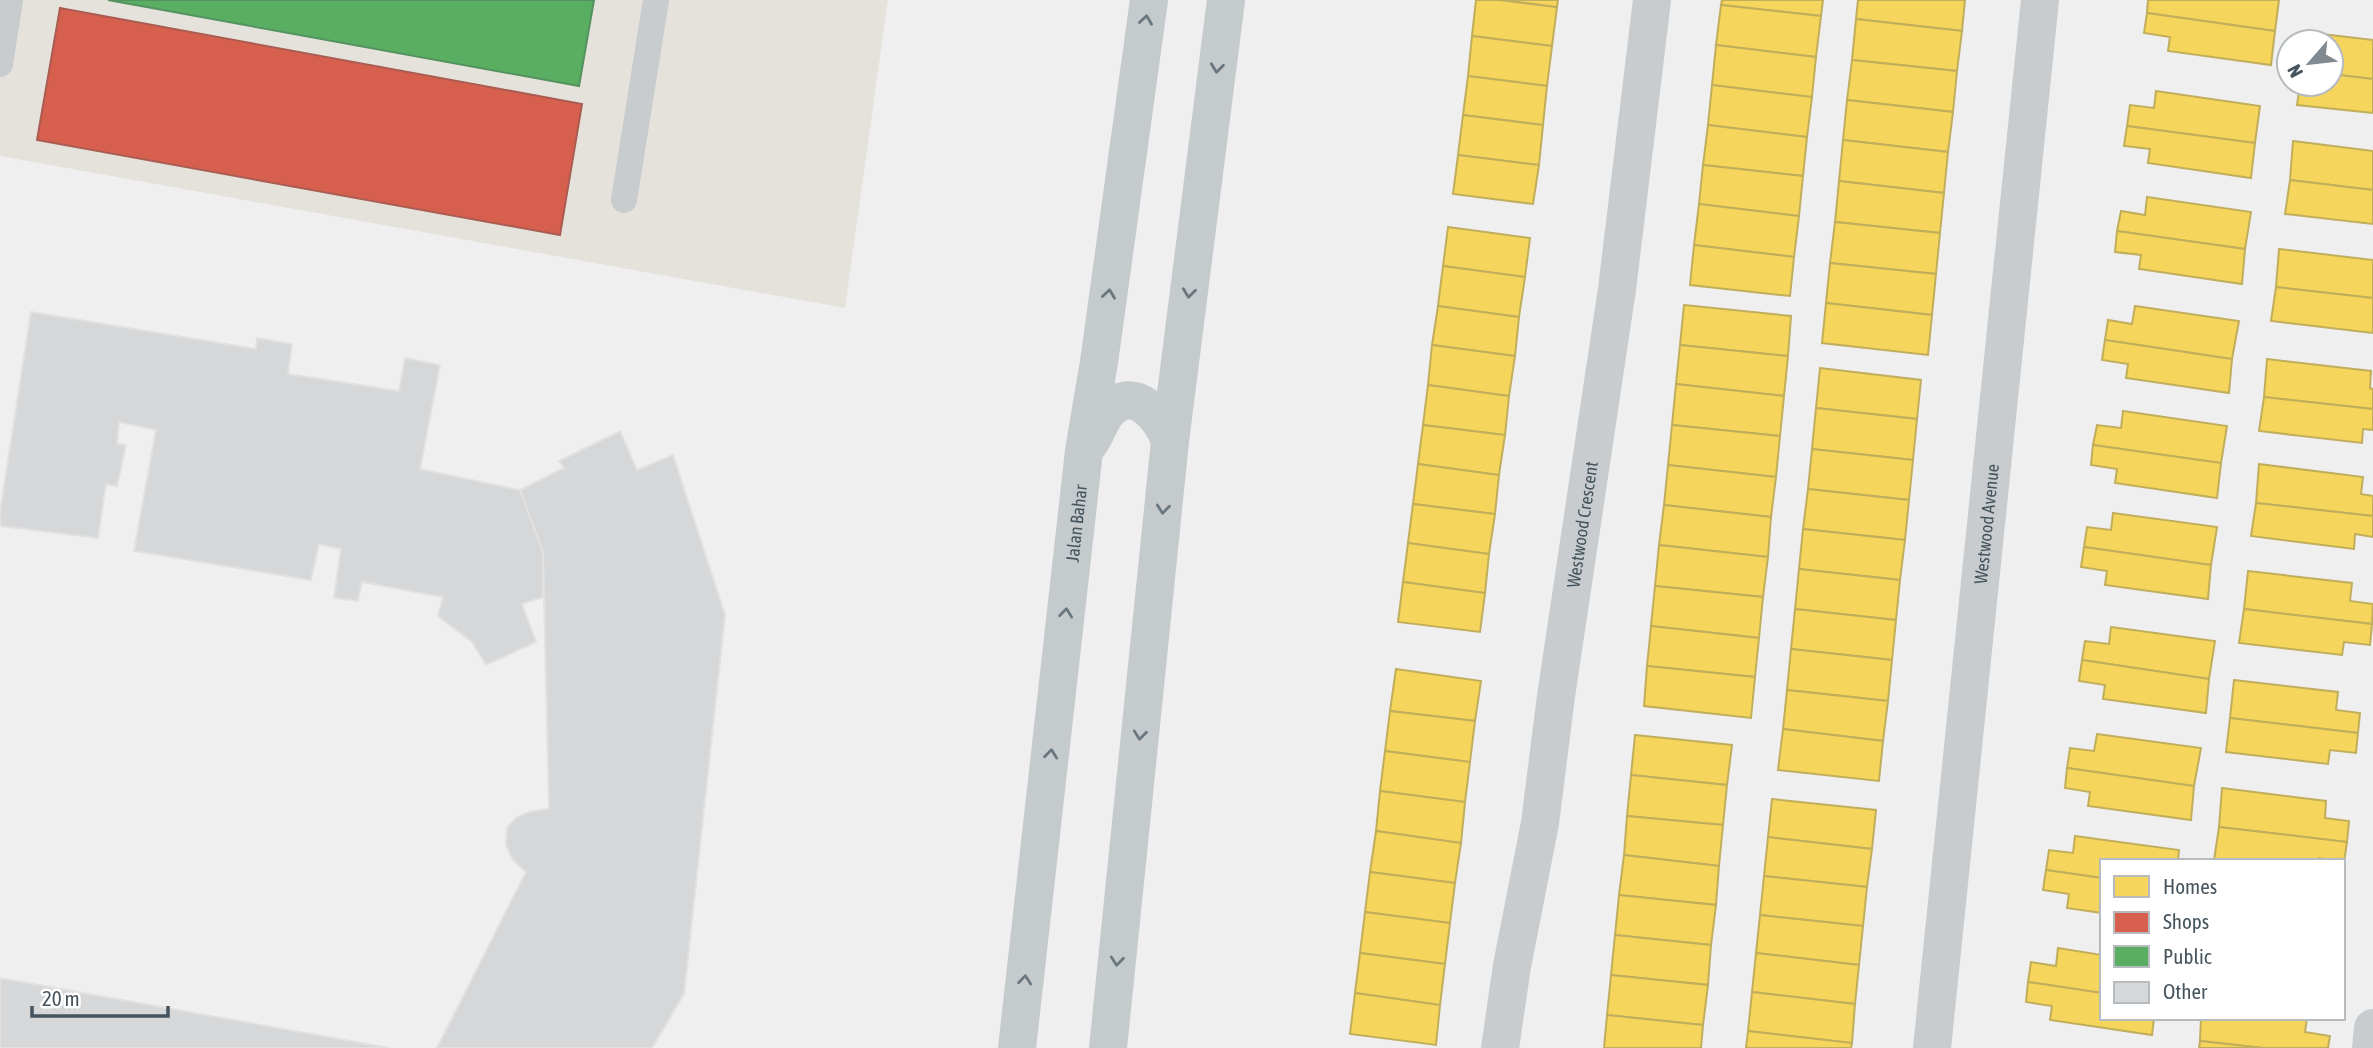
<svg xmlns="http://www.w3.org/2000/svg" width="2373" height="1048" viewBox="0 0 2373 1048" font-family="'Asap Condensed',sans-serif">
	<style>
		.commercial { fill: #e5e2dc }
		.homes { fill: #f6d55c; stroke: #c1ae5c; stroke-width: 2 }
		.shops { fill: #d6604d; stroke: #aa5c52; stroke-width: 2 }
		.public { fill: #5aae61; stroke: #549360; stroke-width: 2 }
		.building { fill: #d6d7d8; stroke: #e1e1e2; stroke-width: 2 }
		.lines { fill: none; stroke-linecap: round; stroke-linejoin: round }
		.service { stroke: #c8ccce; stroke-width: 26 }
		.minor { stroke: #c8ccce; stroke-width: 38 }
		.primary { stroke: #c5cacd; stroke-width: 38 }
		.oneway { stroke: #6b777f }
		.labels { text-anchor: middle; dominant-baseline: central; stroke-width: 7; stroke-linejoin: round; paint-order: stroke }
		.street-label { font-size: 18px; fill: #45545d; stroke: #fff }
	</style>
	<rect width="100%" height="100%" fill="#f0efef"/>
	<path class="commercial" d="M0,0H888L845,308L0,156Z"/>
	<g class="homes">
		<path d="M1476,0H1501L1557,7L1552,46L1472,36Z"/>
		<path d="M1501,0H1558L1557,7Z"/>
		<path d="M1722,0H1823L1821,16L1721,5Z"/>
		<path d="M1858,0H1965L1962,31L1856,19Z"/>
		<path d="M2148,0H2279L2275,31L2147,13Z"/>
		<path d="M1721,5L1821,16L1816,57L1716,45Z"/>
		<path d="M2147,13L2275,31L2271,65L2168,51L2170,37L2144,33Z"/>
		<path d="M1856,19L1962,31L1957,71L1852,60Z"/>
		<path d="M2305,32L2373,40V79L2331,74V42H2304Z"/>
		<path d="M1472,36L1552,46L1547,86L1468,76Z"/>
		<path d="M1716,45L1816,57L1812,97L1712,85Z"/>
		<path d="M1852,60L1957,71L1953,112L1847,100Z"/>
		<path d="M2331,74L2373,79V113L2297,105L2300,84H2331Z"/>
		<path d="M1468,76L1547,86L1543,125L1463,115Z"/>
		<path d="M1712,85L1812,97L1807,137L1708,125Z"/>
		<path d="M2156,91L2260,106L2255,143L2127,126L2130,105L2154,108Z"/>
		<path d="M1847,100L1953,112L1948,152L1843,140Z"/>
		<path d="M1463,115L1543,125L1539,165L1458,155Z"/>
		<path d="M1708,125L1807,137L1803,176L1703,165Z"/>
		<path d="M2127,126L2255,143L2251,178L2148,163L2150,149L2124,146Z"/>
		<path d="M1843,140L1948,152L1944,193L1839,181Z"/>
		<path d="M2293,141L2373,151V190L2290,180Z"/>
		<path d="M1458,155L1539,165L1533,204L1453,194Z"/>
		<path d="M1703,165L1803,176L1799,216L1699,204Z"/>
		<path d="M2290,180L2373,190V224L2285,214Z"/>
		<path d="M1839,181L1944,193L1940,233L1835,222Z"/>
		<path d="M2147,197L2251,212L2245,249L2117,231L2121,211L2145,215Z"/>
		<path d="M1699,204L1799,216L1794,257L1694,245Z"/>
		<path d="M1835,222L1940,233L1936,274L1830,263Z"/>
		<path d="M1448,227L1530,238L1525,277L1443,266Z"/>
		<path d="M2117,231L2245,249L2242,284L2139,269L2141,255L2115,252Z"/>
		<path d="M1694,245L1794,257L1790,296L1690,285Z"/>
		<path d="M2279,249L2373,260V298L2276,287Z"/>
		<path d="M1830,263L1936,274L1932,315L1826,303Z"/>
		<path d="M1443,266L1525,277L1519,317L1438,306Z"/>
		<path d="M2276,287L2373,298V333L2271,321Z"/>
		<path d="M1826,303L1932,315L1928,355L1822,343Z"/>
		<path d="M1684,305L1791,316L1788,356L1680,345Z"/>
		<path d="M1438,306L1519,317L1515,356L1432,345Z"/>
		<path d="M2135,306L2239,321L2232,359L2105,340L2108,320L2132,324Z"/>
		<path d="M2105,340L2232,359L2229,393L2126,378L2128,364L2102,360Z"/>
		<path d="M1432,345L1515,356L1509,396L1428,385Z"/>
		<path d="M1680,345L1788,356L1784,396L1676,384Z"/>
		<path d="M2267,359L2371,371L2370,388L2373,389V409L2264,397Z"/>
		<path d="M1820,368L1921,380L1917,419L1816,408Z"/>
		<path d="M1676,384L1784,396L1780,436L1672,425Z"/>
		<path d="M1428,385L1509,396L1505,435L1423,425Z"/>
		<path d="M2264,397L2373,409V430L2363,429L2362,443L2259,431Z"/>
		<path d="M1816,408L1917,419L1913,460L1812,449Z"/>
		<path d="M2123,411L2227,426L2221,463L2093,445L2097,425L2121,428Z"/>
		<path d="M1423,425L1505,435L1499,475L1418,464Z"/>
		<path d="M1672,425L1780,436L1776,477L1668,465Z"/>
		<path d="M2093,445L2221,463L2217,498L2115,483L2117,469L2091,465Z"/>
		<path d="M1812,449L1913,460L1909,500L1808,489Z"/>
		<path d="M1418,464L1499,475L1495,514L1413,504Z"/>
		<path d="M2259,464L2363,477L2361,494L2373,496V516L2256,503Z"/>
		<path d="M1668,465L1776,477L1771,517L1664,505Z"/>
		<path d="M1808,489L1909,500L1905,540L1803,529Z"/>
		<path d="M2256,503L2373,516V537L2355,534L2354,549L2251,536Z"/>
		<path d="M1413,504L1495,514L1489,554L1408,543Z"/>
		<path d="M1664,505L1771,517L1768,557L1659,545Z"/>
		<path d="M2113,513L2217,527L2211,565L2084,547L2087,527L2111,530Z"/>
		<path d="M1803,529L1905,540L1900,580L1799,569Z"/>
		<path d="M1408,543L1489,554L1485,593L1403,582Z"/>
		<path d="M1659,545L1768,557L1763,597L1655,586Z"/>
		<path d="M2084,547L2211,565L2208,599L2105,585L2107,571L2081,567Z"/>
		<path d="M1799,569L1900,580L1896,620L1795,609Z"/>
		<path d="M2248,571L2352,583L2350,601L2373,604L2372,624L2244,609Z"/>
		<path d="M1403,582L1485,593L1480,632L1398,622Z"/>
		<path d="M1655,586L1763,597L1759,638L1651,626Z"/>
		<path d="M1795,609L1896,620L1892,660L1791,649Z"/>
		<path d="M2244,609L2372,624L2370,645L2344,642L2342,655L2239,643Z"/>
		<path d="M1651,626L1759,638L1755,677L1647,666Z"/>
		<path d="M2111,627L2215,641L2209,679L2082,660L2085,641L2109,644Z"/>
		<path d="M1791,649L1892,660L1888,701L1787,690Z"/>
		<path d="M2082,660L2209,679L2206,713L2103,699L2105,685L2079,681Z"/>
		<path d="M1647,666L1755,677L1751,718L1644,706Z"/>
		<path d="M1396,669L1481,681L1475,721L1390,711Z"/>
		<path d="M2234,680L2338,692L2336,710L2360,713L2358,733L2230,718Z"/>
		<path d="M1787,690L1888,701L1883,741L1783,729Z"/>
		<path d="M1390,711L1475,721L1470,762L1385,751Z"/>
		<path d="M2230,718L2358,733L2356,753L2330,750L2328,764L2226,752Z"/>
		<path d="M1783,729L1883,741L1879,781L1778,770Z"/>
		<path d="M2097,734L2201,748L2194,786L2067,768L2070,748L2094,751Z"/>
		<path d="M1635,735L1732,745L1727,785L1631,775Z"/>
		<path d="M1385,751L1470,762L1465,802L1380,791Z"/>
		<path d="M2067,768L2194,786L2191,820L2088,806L2090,792L2065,788Z"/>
		<path d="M1631,775L1727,785L1723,825L1627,816Z"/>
		<path d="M2222,788L2326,801L2325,818L2349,821L2347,842L2219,827Z"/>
		<path d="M1380,791L1465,802L1461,843L1376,831Z"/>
		<path d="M1772,799L1876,810L1872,849L1768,837Z"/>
		<path d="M1627,816L1723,825L1719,866L1624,855Z"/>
		<path d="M2219,827L2347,842L2344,862L2319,858L2318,861L2214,860Z"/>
		<path d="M1376,831L1461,843L1455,883L1370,872Z"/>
		<path d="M2075,836L2179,850L2178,861H2102V878L2046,870L2049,850L2073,853Z"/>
		<path d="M1768,837L1872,849L1867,887L1764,876Z"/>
		<path d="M1624,855L1719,866L1716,905L1619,895Z"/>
		<path d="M2046,870L2102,878V913L2067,908L2069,894L2043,890Z"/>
		<path d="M1370,872L1455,883L1450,923L1365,912Z"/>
		<path d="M1764,876L1867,887L1863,926L1760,915Z"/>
		<path d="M1619,895L1716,905L1711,945L1615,935Z"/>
		<path d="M1365,912L1450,923L1445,964L1360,953Z"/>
		<path d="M1760,915L1863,926L1859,965L1756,953Z"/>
		<path d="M1615,935L1711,945L1708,985L1611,975Z"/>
		<path d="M2058,948L2102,955V993L2028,982L2031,962L2056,966Z"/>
		<path d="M1360,953L1445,964L1440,1005L1355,993Z"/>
		<path d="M1756,953L1859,965L1855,1004L1752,992Z"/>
		<path d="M1611,975L1708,985L1703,1025L1607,1015Z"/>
		<path d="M2028,982L2102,993V1018H2154L2152,1035L2050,1020L2052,1006L2026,1002Z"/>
		<path d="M1752,992L1855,1004L1852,1043L1748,1031Z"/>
		<path d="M1355,993L1440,1005L1436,1045L1350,1034Z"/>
		<path d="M1607,1015L1703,1025L1701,1048H1604Z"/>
		<path d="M2201,1018H2307L2305,1032L2330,1036L2328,1048H2263L2200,1041Z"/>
		<path d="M1748,1031L1852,1043L1851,1048H1746Z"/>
		<path d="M2200,1041L2263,1048H2199Z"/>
	</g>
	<path class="shops" d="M60,8L582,104L560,235L37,140Z"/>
	<path class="public" d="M108,0H594L579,86Z"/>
	<g class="building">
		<path d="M31,312L256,349L257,338L292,344L288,374L399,391L405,358L440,365L420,469L520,490L543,552V597L522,604L536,642L486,665L472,642L438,616L443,597L362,582L358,601L334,598L341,549L319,544L311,580L134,551L156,430L119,422L117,444L126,445L117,486L106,484L98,538L0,526V512Z"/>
		<path d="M620,431L637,470L673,455L725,615L684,994L652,1048H437L526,872L513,860L506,845L507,828L517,817L532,811L549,809L543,552L520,490L564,468L559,461Z"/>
		<path d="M0,978L389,1048H0Z"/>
	</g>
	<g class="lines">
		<g class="service">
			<path d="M0,64L10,0"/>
			<path d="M624,200L656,0"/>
		</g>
		<g class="minor">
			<path id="s1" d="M1500,1048L1512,966L1540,823L1556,696L1617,289L1652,0"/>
			<path id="s2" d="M1932,1048L2040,0"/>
			<path d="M2371,1048L2373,1028"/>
		</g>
		<g class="primary">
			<path d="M1089,444C1097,433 1100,419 1109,410C1135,383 1162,418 1170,441"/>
			<path id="s3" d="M1017,1048L1084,451L1099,362L1149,0"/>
			<path d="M1108,1048L1170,441L1226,0"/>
		</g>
	</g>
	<defs><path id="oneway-chevron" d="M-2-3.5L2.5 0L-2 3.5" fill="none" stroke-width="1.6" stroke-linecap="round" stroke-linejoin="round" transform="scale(1.75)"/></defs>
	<g class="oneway">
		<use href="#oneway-chevron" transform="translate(1146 20) rotate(-82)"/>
		<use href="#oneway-chevron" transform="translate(1217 68) rotate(97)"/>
		<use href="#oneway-chevron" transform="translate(1189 293) rotate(97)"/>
		<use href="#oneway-chevron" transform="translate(1109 294) rotate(-82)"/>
		<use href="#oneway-chevron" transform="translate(1163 509) rotate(96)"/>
		<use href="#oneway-chevron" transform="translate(1066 613) rotate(-84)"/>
		<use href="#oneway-chevron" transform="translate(1140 735) rotate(96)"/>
		<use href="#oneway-chevron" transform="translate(1051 754) rotate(-84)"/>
		<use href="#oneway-chevron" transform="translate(1117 961) rotate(96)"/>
		<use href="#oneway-chevron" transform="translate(1025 980) rotate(-84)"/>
	</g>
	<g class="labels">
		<g class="street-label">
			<text stroke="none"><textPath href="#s3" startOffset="528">Jalan Bahar</textPath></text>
			<text stroke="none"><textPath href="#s2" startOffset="527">Westwood Avenue</textPath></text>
			<text stroke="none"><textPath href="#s1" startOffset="530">Westwood Crescent</textPath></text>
		</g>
	</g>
	<rect x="2100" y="859" width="245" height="161" fill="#ffffff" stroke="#b5bbbe" stroke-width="2"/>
	<rect x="2114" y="876" width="35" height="21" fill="#f6d55c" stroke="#b5bbbe" stroke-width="2"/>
	<text x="2163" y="894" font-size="21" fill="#45545d">Homes</text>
	<rect x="2114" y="912" width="35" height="21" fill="#d6604d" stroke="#b5bbbe" stroke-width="2"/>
	<text x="2163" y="929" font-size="21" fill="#45545d">Shops</text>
	<rect x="2114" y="946" width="35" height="21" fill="#5aae61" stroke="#b5bbbe" stroke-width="2"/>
	<text x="2163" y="964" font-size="21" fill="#45545d">Public</text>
	<rect x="2114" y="982" width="35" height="21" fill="#d6d7d8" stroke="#b5bbbe" stroke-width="2"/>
	<text x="2163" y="999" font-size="21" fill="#45545d">Other</text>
	<g transform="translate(2310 63) rotate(242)"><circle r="33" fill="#ffffff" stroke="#b5bbbe" stroke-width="2"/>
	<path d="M0-5L12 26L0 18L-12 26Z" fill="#818a90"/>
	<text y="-10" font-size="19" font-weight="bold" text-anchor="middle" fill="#45545d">N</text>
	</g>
	<path d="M32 1006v10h136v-10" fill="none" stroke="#45545d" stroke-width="3.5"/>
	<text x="42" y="1006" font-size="21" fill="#45545d" stroke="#ffffff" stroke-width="5" paint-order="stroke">20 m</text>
</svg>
